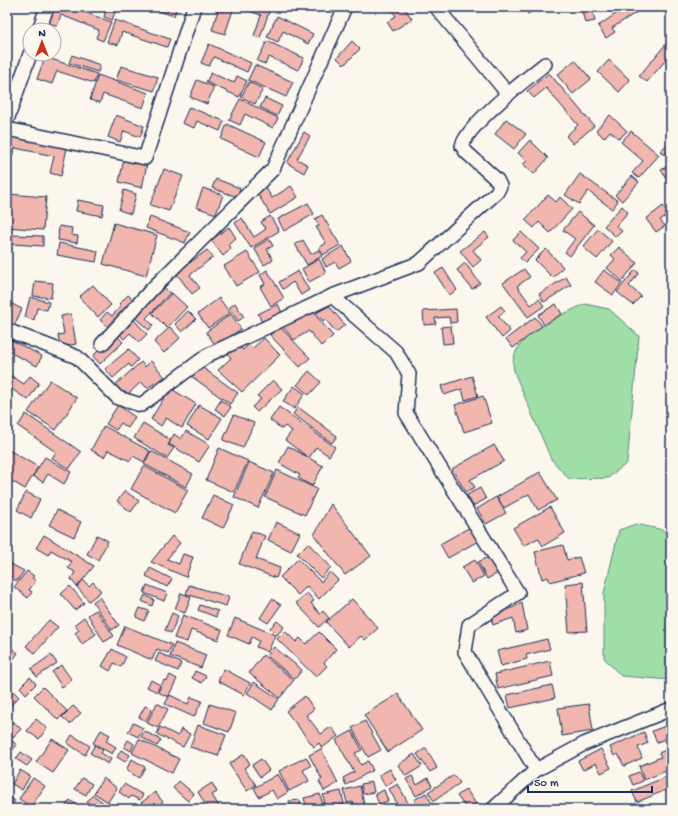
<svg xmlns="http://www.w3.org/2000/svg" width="678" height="816" viewBox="0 0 678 816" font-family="'Gochi Hand',sans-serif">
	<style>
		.green { fill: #9fdea6; stroke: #5d8682 }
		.building { fill: #f1b6ae; stroke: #1b2f5e }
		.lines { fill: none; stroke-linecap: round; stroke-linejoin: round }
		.street-casing { stroke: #1b2f5e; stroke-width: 16 }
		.street { stroke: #fbf7ec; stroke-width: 13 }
	</style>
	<rect width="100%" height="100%" fill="#fbf7ec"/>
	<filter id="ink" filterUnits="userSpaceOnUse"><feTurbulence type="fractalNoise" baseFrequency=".025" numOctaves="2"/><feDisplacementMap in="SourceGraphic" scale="8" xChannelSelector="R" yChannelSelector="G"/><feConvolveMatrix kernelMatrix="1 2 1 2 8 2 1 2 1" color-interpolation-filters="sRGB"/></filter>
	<g filter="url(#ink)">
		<g class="green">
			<path d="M585,304L609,309L639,336L627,463L608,478L569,479L551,459L515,374C514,370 513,366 513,362C515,334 563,314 585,304Z"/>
			<path d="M636,524L663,530L671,539V680L621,676L604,658V593L619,530Z"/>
		</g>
		<g class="building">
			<path d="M55,7H71L111,22L103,41L96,38L99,30L61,15L57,26L49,23Z"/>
			<path d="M117,7L112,20L104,17L106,10L99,8Z"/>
			<path d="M145,7H177L174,16Z"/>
			<path d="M219,7H234L225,34L212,30Z"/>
			<path d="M237,7H263L270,9L260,38L254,36L261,15Z"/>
			<path d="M389,7H404L412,19L393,31L387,22L396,16Z"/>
			<path d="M522,7H537L528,14Z"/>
			<path d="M581,7H592L595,21L585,23Z"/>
			<path d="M626,7H633L637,12L612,28L615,32L606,38L598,26Z"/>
			<path d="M277,16L313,34L308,44L283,31L278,42L267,37Z"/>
			<path d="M115,20L170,39L167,47L122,32L118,45L107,42Z"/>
			<path d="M671,38V54L647,82L639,76Z"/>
			<path d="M267,41L304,58L298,70L269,57L265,64L257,61Z"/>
			<path d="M352,41L360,49L344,65L337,58Z"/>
			<path d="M209,44L251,63L247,72L214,57L209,66L201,63Z"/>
			<path d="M72,55L100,65L98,72L69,63Z"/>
			<path d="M45,57L97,74L94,83L57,71L52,84L37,79Z"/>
			<path d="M575,60L591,79L573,94L557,75Z"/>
			<path d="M609,60L630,80L619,92L598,72Z"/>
			<path d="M255,65L293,82L286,97L248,80Z"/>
			<path d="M121,66L158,77L154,91L116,80Z"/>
			<path d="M211,73L234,83L237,76L247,81L239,97L206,82Z"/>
			<path d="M549,73L594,126L573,144L566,136L578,125L546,88L534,98L527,91Z"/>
			<path d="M98,75L148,93L143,108L103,94L100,103L90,100Z"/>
			<path d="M197,80L214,87L207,104L190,97Z"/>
			<path d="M249,82L263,89L255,104L241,97Z"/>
			<path d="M265,98L282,106L277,116L260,107Z"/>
			<path d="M240,99L278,118L273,128L245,114L240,125L229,120Z"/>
			<path d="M189,107L224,121L220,131L197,121L194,128L182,123Z"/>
			<path d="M116,115L144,126L140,137L124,131L120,142L108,137Z"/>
			<path d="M610,115L627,131L619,139L610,131L604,138L596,130Z"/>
			<path d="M506,119L526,134L514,149L495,134Z"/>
			<path d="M227,124L266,142L259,157L221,139Z"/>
			<path d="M631,131L659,155L639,178L632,173L643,161L621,142Z"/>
			<path d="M304,132L310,136L297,159L308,165L304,173L287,163Z"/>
			<path d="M9,135L67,148L61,176L50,173L54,156L15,148L14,154L7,153Z"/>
			<path d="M530,140L548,158L534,174L523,164L527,161L518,153Z"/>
			<path d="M671,141V149L664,155L660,151Z"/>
			<path d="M124,159L147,164L142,188L119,182Z"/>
			<path d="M669,165L671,169V186L661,170Z"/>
			<path d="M164,169L183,176L169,211L150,205Z"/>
			<path d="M580,174L618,201L612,209L588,191L579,204L565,195Z"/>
			<path d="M632,176L639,182L622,201L615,195Z"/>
			<path d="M216,179L240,188L237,197L212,188Z"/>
			<path d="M291,186L298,197L270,214L257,193L266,188L272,198Z"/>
			<path d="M203,188L223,195L216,214L196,207Z"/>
			<path d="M124,190L136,194L131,214L119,210Z"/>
			<path d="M7,194L46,197L43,230L7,227Z"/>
			<path d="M548,195L556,202L560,197L572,209L550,233L539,222L534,228L525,220Z"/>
			<path d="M78,200L104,205L102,216L76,211Z"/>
			<path d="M308,203L314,214L284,231L278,219Z"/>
			<path d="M622,206L628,212L616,226L622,231L616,237L604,226Z"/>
			<path d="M663,206L669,214L660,220L665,226L656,232L646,219Z"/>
			<path d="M578,212L594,225L570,256L565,252L575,239L563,230Z"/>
			<path d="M322,215L340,245L323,255L319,248L326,243L316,227L319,226L315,219Z"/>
			<path d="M270,216L279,231L251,248L235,223L242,218L254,237L266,229L261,222Z"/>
			<path d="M150,217L190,232L185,243L146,228Z"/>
			<path d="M114,223L157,235L146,276L103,264Z"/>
			<path d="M59,226L72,228L71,235L78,236L77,243L58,240Z"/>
			<path d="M229,227L236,238L228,244L231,249L223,256L211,240Z"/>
			<path d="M598,229L612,241L597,259L583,247Z"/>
			<path d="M485,232L489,237L473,250L481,260L473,267L460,251Z"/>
			<path d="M521,232L539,249L525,263L520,258L526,252L513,240Z"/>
			<path d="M12,235L43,236V246L12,244Z"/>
			<path d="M269,239L273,246L267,249L273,260L264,265L254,248Z"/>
			<path d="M303,240L311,254L319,250L322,256L307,265L295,244Z"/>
			<path d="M59,243L98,251L96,262L57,255Z"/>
			<path d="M343,246L351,261L339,268L335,262L326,267L322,259Z"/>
			<path d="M619,247L637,263L622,281L607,268L615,259L611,255Z"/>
			<path d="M546,249L563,267L553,278L535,260Z"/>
			<path d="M207,250L213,257L190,275L200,288L192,294L176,273Z"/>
			<path d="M247,252L260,272L236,286L224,266Z"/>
			<path d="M319,259L326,273L309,282L302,269Z"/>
			<path d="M465,263L480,283L472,289L457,270Z"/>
			<path d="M443,268L457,290L449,295L435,273Z"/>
			<path d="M524,269L530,277L517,286L531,305L539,299L544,306L528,317L503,283Z"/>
			<path d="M267,270L284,298L271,306L260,287L265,284L260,275Z"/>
			<path d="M604,270L622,283L613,295L595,282Z"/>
			<path d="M635,270L639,273L629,286L641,296L633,305L617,292Z"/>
			<path d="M298,271L309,290L301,295L293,282L283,289L279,282Z"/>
			<path d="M566,277L571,285L544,302L539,294Z"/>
			<path d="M35,281L53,283L51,298L33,296Z"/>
			<path d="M93,285L111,305L98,317L79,297Z"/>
			<path d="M162,285L170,293L146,318L153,325L149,330L133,316Z"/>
			<path d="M172,293L187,307L167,328L152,313Z"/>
			<path d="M128,295L135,301L111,329L100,320L107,312L112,316L121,306L119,304Z"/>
			<path d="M30,297L49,302L47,310L37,308L34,320L25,317Z"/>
			<path d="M219,298L230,313L208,328L198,314Z"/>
			<path d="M235,303L244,317L238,321L229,308Z"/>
			<path d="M12,304L22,309L13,328L7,325V313Z"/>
			<path d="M278,304L282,313L262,322L258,314Z"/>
			<path d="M556,304L562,314L544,325L538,315Z"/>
			<path d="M329,306L345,325L336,332L325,319L323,321L316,313Z"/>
			<path d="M501,306L505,311L498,316L510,331L502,338L486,317Z"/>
			<path d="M456,309L457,322L450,323L449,317L435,318L436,324L424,325L423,311Z"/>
			<path d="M188,311L196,319L182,332L175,324Z"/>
			<path d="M313,312L333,336L321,346L309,331L294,340L283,327Z"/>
			<path d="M71,314L76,344L60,347L58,335L64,334L61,316Z"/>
			<path d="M231,314L241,329L216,346L206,332Z"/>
			<path d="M535,317L542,326L513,348L506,339Z"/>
			<path d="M133,319L147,334L139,342L130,333L124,339L118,333Z"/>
			<path d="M451,326L453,343L443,344L441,327Z"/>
			<path d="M170,327L180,338L164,353L154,342Z"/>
			<path d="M280,327L310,358L300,367L270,335Z"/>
			<path d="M115,334L123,342L100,364L93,356Z"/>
			<path d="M7,338L42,356L37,366L7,351Z"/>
			<path d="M264,338L280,355L242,392L218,370L231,358L228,354L237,345L243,350L249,344L253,348Z"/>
			<path d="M129,349L138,360L131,367L129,364L113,378L105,369Z"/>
			<path d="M151,361L165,377L147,388L141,382L126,396L115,385L141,362L145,367Z"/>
			<path d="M199,365L238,393L230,404L191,376Z"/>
			<path d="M309,371L321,382L309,395L297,385Z"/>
			<path d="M7,373L24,384L30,376L39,383L28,400L7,386Z"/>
			<path d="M472,376L478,396L465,400L462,389L444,395L441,386Z"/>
			<path d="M50,380L77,398L56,430L28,412Z"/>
			<path d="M273,380L282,389L257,412L252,407L261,399L257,396Z"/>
			<path d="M294,386L305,394L294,409L283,401Z"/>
			<path d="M170,388L196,404L182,428L166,418L161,426L151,419Z"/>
			<path d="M483,396L492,423L464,432L455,405Z"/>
			<path d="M221,400L231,407L225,416L215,409Z"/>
			<path d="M118,405L135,417L128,428L121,423L116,430L106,424Z"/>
			<path d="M199,405L222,418L209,439L187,426Z"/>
			<path d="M279,407L335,447L329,456L316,447L309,458L285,440L292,431L285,426L282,429L270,420Z"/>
			<path d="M298,407L337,436L332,443L293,414Z"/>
			<path d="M26,414L81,452L69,469L52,458L56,452L18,426Z"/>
			<path d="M234,415L254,423L243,448L223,440Z"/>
			<path d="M143,423L171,440L168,445L174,448L167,458L134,438Z"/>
			<path d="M104,426L150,451L144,462L133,456L130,461L108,450L104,457L91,450Z"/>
			<path d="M186,431L210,445L199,462L169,444L174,434L181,439Z"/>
			<path d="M494,445L504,461L470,480L475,487L466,492L452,469Z"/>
			<path d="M288,446L323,466L312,486L298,478L300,475L279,463Z"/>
			<path d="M219,448L248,461L234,492L206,480Z"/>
			<path d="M9,450L38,467L25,489L7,478V453Z"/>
			<path d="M151,451L193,474L186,487L144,464Z"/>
			<path d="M45,457L71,472L64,484L48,474L43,482L33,476Z"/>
			<path d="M249,462L274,473L258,508L234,497Z"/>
			<path d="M144,466L188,490L175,513L131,489Z"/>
			<path d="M277,470L317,489L305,515L265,497Z"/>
			<path d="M540,472L557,500L538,510L529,494L504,508L497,497Z"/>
			<path d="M480,488L486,499L473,506L467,495Z"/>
			<path d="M125,491L139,501L131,512L117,501Z"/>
			<path d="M26,492L40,499L31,518L17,510Z"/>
			<path d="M213,495L234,505L223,528L202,518Z"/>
			<path d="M496,497L506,513L486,524L477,509Z"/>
			<path d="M331,504L371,556L345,575L314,535Z"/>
			<path d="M550,507L565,533L543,546L538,538L524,546L513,528Z"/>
			<path d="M57,510L81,522L74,537L49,525Z"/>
			<path d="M276,522L300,533L291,551L268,540Z"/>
			<path d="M472,526L480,540L448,558L440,544Z"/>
			<path d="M252,531L265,536L256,559L280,568L276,578L239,564Z"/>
			<path d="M44,535L94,566L77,587L71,579L75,572L68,568L72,562L51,550L48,555L36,548Z"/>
			<path d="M97,535L108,541L98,560L87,554Z"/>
			<path d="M172,536L180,543L167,559L179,564L183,554L193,557L186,577L151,562Z"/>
			<path d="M308,543L331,567L321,578L297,554Z"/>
			<path d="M563,545L567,560L579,557L584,573L550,582L548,577L542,579L535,552Z"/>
			<path d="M490,556L498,573L487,579L478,562Z"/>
			<path d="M298,559L321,582L330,572L338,580L319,599L307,586L298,595L280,577Z"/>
			<path d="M475,560L484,576L472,583L462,567Z"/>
			<path d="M7,562L24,571L17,581L7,576Z"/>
			<path d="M150,568L172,579L167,587L146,576Z"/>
			<path d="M27,571L34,576L32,578L36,581L29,590L32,592L28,598L14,587Z"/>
			<path d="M83,580L89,586L93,582L101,591L89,601L77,587Z"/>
			<path d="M583,582L587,631L569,632L565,584Z"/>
			<path d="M147,585L167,593L164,601L144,593Z"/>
			<path d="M189,585L229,597L226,606L186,594Z"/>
			<path d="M70,586L84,603L75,610L61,594Z"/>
			<path d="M181,593L191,597L185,613L175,609Z"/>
			<path d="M307,593L314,601L311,603L320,614L323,611L329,618L319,627L296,603Z"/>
			<path d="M145,595L154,600L152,606L142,601Z"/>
			<path d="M99,597L119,625L112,630L93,602Z"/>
			<path d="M272,599L281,605L268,623L260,618Z"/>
			<path d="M352,599L378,628L365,640L361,636L349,647L326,622Z"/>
			<path d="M522,603L527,630L516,633L513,618L493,625L491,618Z"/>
			<path d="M200,605L218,611L216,617L198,610Z"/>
			<path d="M140,608L149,611L144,621L136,617Z"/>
			<path d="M96,610L114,636L104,642L88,615Z"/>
			<path d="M172,613L178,616L171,633L165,630Z"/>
			<path d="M183,615L222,630L218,640L191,630L187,642L174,638Z"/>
			<path d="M84,617L96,634L82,644L75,633L79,630L75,624Z"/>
			<path d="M235,618L275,635L268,652L256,647L259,641L252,637L249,644L228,635Z"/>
			<path d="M49,620L58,627L35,653L26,646Z"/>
			<path d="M277,621L284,627L277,635L270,628Z"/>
			<path d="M125,626L172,645L168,653L157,649L152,660L117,645Z"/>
			<path d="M285,631L296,642L300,638L306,644L319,632L336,649L324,663L327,666L316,677L277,639Z"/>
			<path d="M547,639L550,649L526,655L527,659L501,666L497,651Z"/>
			<path d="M175,643L206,655L201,668L170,656Z"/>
			<path d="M7,645L18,653L8,666L7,665Z"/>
			<path d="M274,647L302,670L295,679L267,656Z"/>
			<path d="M112,649L126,657L121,667L114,663L110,671L102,666Z"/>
			<path d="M159,653L181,663L178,671L155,661Z"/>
			<path d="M51,655L57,663L37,677L31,669Z"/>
			<path d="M263,655L294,680L280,698L249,673Z"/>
			<path d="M550,661L553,676L498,689L495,674Z"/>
			<path d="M61,665L72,680L62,687L52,672Z"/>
			<path d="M224,669L250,683L244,695L218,681Z"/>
			<path d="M195,671L206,676L202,683L192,678Z"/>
			<path d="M170,675L177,679L168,697L158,692L164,680L167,681Z"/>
			<path d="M30,677L36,684L26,694L20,687Z"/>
			<path d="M151,680L160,685L157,692L147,687Z"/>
			<path d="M254,682L279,699L272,710L247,693Z"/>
			<path d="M552,685L555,698L510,708L507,695Z"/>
			<path d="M43,687L67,711L58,720L34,696Z"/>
			<path d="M12,690L19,697L9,707L7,706V695Z"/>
			<path d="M398,694L422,730L388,752L364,715Z"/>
			<path d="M170,695L188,704L191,697L202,701L194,717L165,704Z"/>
			<path d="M305,696L314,709L306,715L321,734L331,727L338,736L322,748L319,743L314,747L286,711Z"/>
			<path d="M157,703L168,709L158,728L147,723Z"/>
			<path d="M210,704L236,713L229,732L204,723Z"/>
			<path d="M589,704L593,731L562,736L558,708Z"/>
			<path d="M73,706L81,713L70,724L62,717Z"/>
			<path d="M145,706L152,709L146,721L139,717Z"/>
			<path d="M7,715L21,729L13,737L7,732Z"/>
			<path d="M36,719L47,728L39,739L27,731Z"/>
			<path d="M365,721L381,750L368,757L352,728Z"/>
			<path d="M133,723L143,728L138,737L128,732Z"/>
			<path d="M671,724V737L657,742L652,731Z"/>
			<path d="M198,725L226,735L218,756L190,747Z"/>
			<path d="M160,727L178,736L181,729L190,734L183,747L157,734Z"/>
			<path d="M101,730L110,735L106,741L116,747L112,754L93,743Z"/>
			<path d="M144,731L161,740L157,746L141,737Z"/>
			<path d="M352,731L362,750L355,753L361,765L368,761L373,770L346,785L343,778L354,772L336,740Z"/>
			<path d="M644,732L648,743L638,747L642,758L624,766L618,754L614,756L610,747Z"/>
			<path d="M72,735L90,746L85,755L67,743Z"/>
			<path d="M10,739L17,745L10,753L7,750V741Z"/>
			<path d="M52,739L69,750L53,773L36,762Z"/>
			<path d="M139,739L179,759L172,773L132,753Z"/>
			<path d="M128,740L134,744L131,751L124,747Z"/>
			<path d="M95,745L103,750L101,753L111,759L108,764L90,753Z"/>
			<path d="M426,748L437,768L430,772L417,754Z"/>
			<path d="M670,748L671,769L644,780L639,766L661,757L659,753Z"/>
			<path d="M321,749L338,783L324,791L319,781L322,779L309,755Z"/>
			<path d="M601,749L611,768L601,773L596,763L583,770L578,761Z"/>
			<path d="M121,750L130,755L125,762L117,757Z"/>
			<path d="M21,752L32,760L27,766L16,759Z"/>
			<path d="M244,754L250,764L244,768L256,785L247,791L229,764Z"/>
			<path d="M414,754L422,766L406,776L398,765Z"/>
			<path d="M306,757L311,766L303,770L309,781L289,791L279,771Z"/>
			<path d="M132,759L145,767L139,778L126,770Z"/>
			<path d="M261,759L269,770L260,777L252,765Z"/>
			<path d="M390,769L396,780L385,786L379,775Z"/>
			<path d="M20,770L30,776L22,790L12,784Z"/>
			<path d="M639,772L643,781L633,785L629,776Z"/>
			<path d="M278,774L288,792L277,799L272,790L259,797L254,788Z"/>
			<path d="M454,775L460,783L434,801L428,792Z"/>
			<path d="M412,776L417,785L428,778L432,786L416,796L406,779Z"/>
			<path d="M668,776L671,788L637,802L632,791Z"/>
			<path d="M33,778L45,786L31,807L19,799Z"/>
			<path d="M82,778L92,784L86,795L75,789Z"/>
			<path d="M103,778L117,788L108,802L94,793Z"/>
			<path d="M179,781L194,794L188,801L173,788Z"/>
			<path d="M372,782L374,792L363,794L361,784Z"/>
			<path d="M212,783L217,792L212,795L220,808L225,805L227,809H208L198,792Z"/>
			<path d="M124,784L143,795L140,800L131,796L129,799L119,792Z"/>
			<path d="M398,784L409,805L400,809L389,789Z"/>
			<path d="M360,786L365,809H355L353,802L347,803L344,790Z"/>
			<path d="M466,789L478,807L475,809H467L457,796Z"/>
			<path d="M384,790L388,801L379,804L375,794Z"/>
			<path d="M341,791L344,804L337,806V809H326L323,795Z"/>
			<path d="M155,792L163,802L153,809H146L141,803Z"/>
			<path d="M426,793L435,809H419L414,800Z"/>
			<path d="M7,794L15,801L8,809H7Z"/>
			<path d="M320,794L324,809H307L304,798Z"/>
			<path d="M93,795L104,803L100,809L87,802Z"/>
			<path d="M70,800L82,809H64Z"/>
			<path d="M300,800L302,809H290L289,801Z"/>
		</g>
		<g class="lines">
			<g class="street-casing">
				<g id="street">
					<path d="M436,7L508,94"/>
					<path d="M39,30L47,7"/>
					<path d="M7,120L30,54"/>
					<path d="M7,129L145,158L194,7"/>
					<path d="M332,296L396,352L409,374L406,413L518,593L469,625L465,652L536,770"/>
					<path d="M7,330L77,357L118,398L141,405L208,355L332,296L419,263L497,192L500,186L497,180L466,152L462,146C468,124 525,80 545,64"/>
					<path d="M102,344L152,289L273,169L345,7"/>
					<path d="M493,809L536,770L584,744L671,709"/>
				</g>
			</g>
			<use href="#street" class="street"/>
		</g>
	</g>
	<rect width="678" height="816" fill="none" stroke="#fbf7ec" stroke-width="24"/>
	<rect x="12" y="12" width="654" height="792" fill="none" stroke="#1b2f5e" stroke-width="1.5" filter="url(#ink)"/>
	<g transform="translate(42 42)"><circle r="19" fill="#fbf7ec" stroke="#a1a7b3"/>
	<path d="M0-3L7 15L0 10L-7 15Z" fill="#c8321e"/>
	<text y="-6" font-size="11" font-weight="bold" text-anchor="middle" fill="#1b2f5e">N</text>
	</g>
	<path d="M528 786v6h124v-6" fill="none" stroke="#1b2f5e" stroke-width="2"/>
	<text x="534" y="786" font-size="12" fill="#1b2f5e" stroke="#fbf7ec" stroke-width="3" paint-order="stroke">50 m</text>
</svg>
